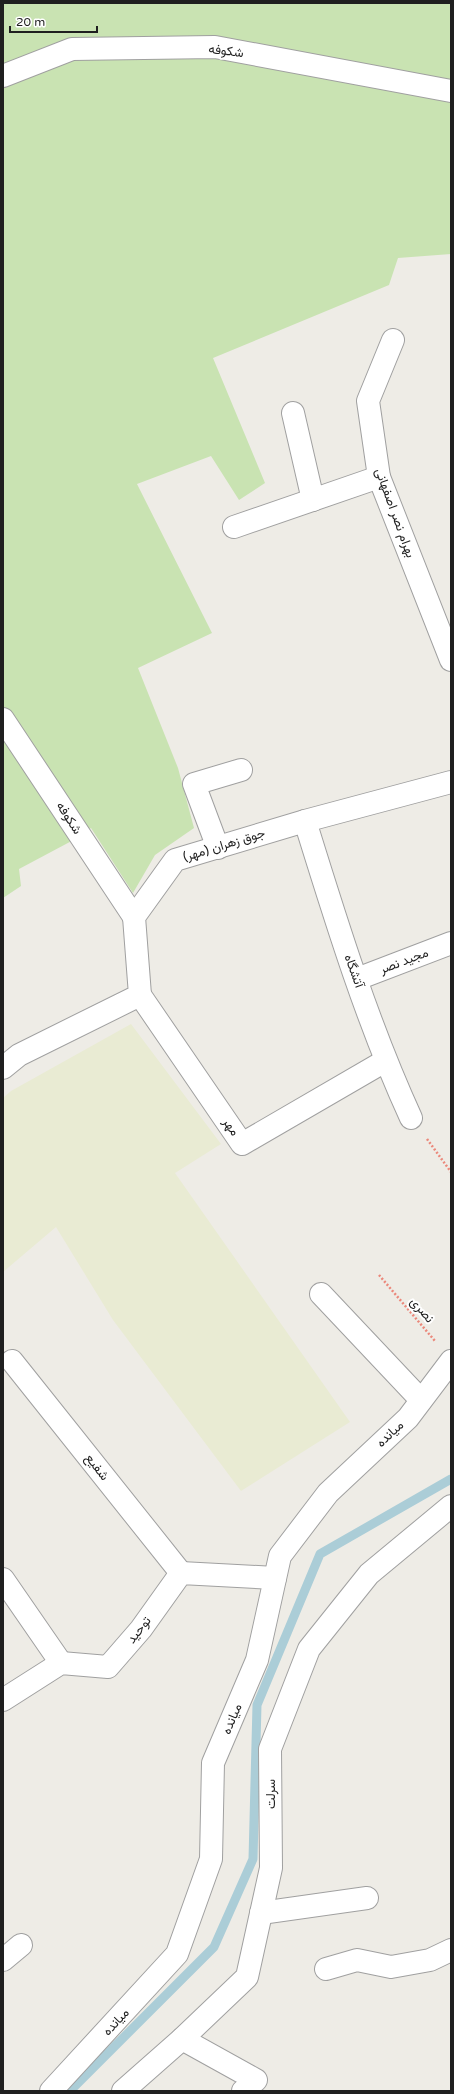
<svg xmlns="http://www.w3.org/2000/svg" width="454" height="2094" viewBox="0 0 454 2094" font-family="'Varela Round',Vazirmatn,sans-serif">
	<style>
		.farmland { fill: #e9ebd3 }
		.grass { fill: #c9e3b2 }
		.lines { fill: none; stroke-linecap: round; stroke-linejoin: round }
		.stream { stroke: #abcdd7; stroke-width: 9 }
		.minor-casing { stroke: #a0a0a0; stroke-width: 24 }
		.path { stroke: #eb887b; stroke-width: 2.5; stroke-dasharray: 2 2; stroke-linecap: butt }
		.minor { stroke: #fff; stroke-width: 22 }
		.labels { text-anchor: middle; dominant-baseline: central; stroke-width: 4; stroke-linejoin: round; paint-order: stroke }
		.street-label { font-size: 13px; fill: #1f1f1f; stroke: #fff }
	</style>
	<rect width="100%" height="100%" fill="#eeece6"/>
	<path class="farmland" d="M131,1024L221,1144L175,1173L350,1422L241,1491L113,1320L56,1227L3,1272V1098L11,1091Z"/>
	<path class="grass" d="M3,3H451V254L398,258L389,285L213,358L265,483L239,500L211,456L137,484L212,633L138,668L178,768L194,828L155,855L133,893L91,828L81,836L19,869L21,886L3,898Z"/>
	<g class="lines">
		<path class="stream" d="M70,2091L214,1947L253,1859L257,1705L320,1554L451,1479"/>
		<g class="minor-casing">
			<g id="minor">
				<path d="M3,76L72,49L215,47L451,91"/>
				<path d="M393,340L368,401L379,477L451,660"/>
				<path d="M293,413L313,500"/>
				<path d="M234,527L379,477"/>
				<path d="M3,719L134,917"/>
				<path d="M305,821C336,921 367,1022 411,1118"/>
				<path d="M218,848L194,784L241,770"/>
				<path d="M357,979L451,943"/>
				<path d="M140,995L242,1144L385,1061"/>
				<path d="M3,1068L19,1055L140,995L134,917L175,860L305,821L451,782"/>
				<path d="M321,1294L421,1400"/>
				<path d="M12,1361L181,1573"/>
				<path d="M3,1579L61,1663"/>
				<path d="M3,1700L61,1663L108,1667L141,1629L181,1573L275,1578"/>
				<path d="M261,1913L367,1898"/>
				<path d="M3,1960L21,1945"/>
				<path d="M326,1969L357,1960L391,1967L430,1960L451,1950"/>
				<path d="M182,2039L256,2080L243,2091"/>
				<path d="M51,2091L177,1954L211,1859L213,1763L257,1660L280,1556L328,1493L408,1418L451,1361"/>
				<path d="M123,2091L182,2039L247,1977L271,1868L270,1749L309,1649L369,1574L451,1506"/>
			</g>
		</g>
		<g class="path">
			<path d="M427,1139L451,1172"/>
			<path d="M379,1275L435,1341"/>
		</g>
		<use href="#minor" class="minor"/>
	</g>
	<g class="labels">
		<g class="street-label">
			<text transform="translate(226 51) rotate(7)">شکوفه</text>
			<text transform="translate(395 513) rotate(70)">بهرام نصر اصفهانی</text>
			<text transform="translate(69 818) rotate(57)">شکوفه</text>
			<text transform="translate(224 845) rotate(-17)">جوق زهران (مهر)</text>
			<text transform="translate(404 961) rotate(-21)">مجید نصر</text>
			<text transform="translate(354 971) rotate(70)">آتشگاه</text>
			<text transform="translate(231 1127) rotate(56)">مهر</text>
			<text transform="translate(422 1310) rotate(49)">نصری</text>
			<text transform="translate(390 1434) rotate(-43)">میانده</text>
			<text transform="translate(97 1467) rotate(52)">شفیع</text>
			<text transform="translate(139 1630) rotate(-52)">توحید</text>
			<text transform="translate(232 1719) rotate(-67)">میانده</text>
			<text transform="translate(271 1794) rotate(-90)">سرلت</text>
			<text transform="translate(116 2022) rotate(-47)">میانده</text>
		</g>
	</g>
	<rect width="454" height="2094" fill="none" stroke="#1f1f1f" stroke-width="8"/>
	<path d="M10 26v6h87v-6" fill="none" stroke="#1f1f1f" stroke-width="2"/>
	<text x="16" y="26" font-size="12" fill="#1f1f1f" stroke="#ffffff" stroke-width="3" paint-order="stroke">20 m</text>
</svg>
